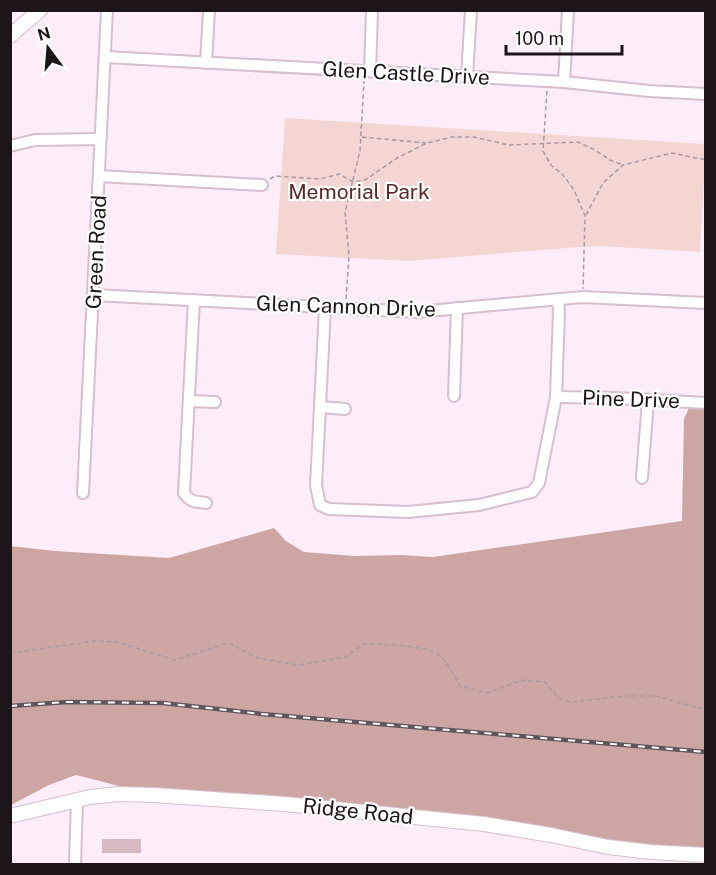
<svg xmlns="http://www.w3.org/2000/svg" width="716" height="875" viewBox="0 0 716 875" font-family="'Public Sans',sans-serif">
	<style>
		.green { fill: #f3d5d2 }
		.forest { fill: #cda6a4 }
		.building { fill: #d7b9c1 }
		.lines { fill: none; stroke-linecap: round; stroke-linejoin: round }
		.minor-casing { stroke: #d7bfcf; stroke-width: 14 }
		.major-casing { stroke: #d7bfcf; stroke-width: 16 }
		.path { stroke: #a89aa3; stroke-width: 1.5; stroke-dasharray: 4.5 3; stroke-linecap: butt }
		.minor { stroke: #fff; stroke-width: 10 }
		.major { stroke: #fff; stroke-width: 14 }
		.rail-casing { stroke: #60555d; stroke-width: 4.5 }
		.rail { stroke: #fff; stroke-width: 2; stroke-dasharray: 7; stroke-linecap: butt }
		.labels { text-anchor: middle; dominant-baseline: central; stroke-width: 4.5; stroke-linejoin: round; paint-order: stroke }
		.street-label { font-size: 21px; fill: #1e151b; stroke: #fff }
		.park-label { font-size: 21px; fill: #5d2a29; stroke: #fff }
	</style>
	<rect width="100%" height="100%" fill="#fdedf8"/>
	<path class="green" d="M285,118L705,144L706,180H704L700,252L601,246L579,247L409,261L276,254Z"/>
	<path class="forest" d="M690,406L706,409L705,859L510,829L206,797L119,786L76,775L49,785L11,805L10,546L55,551L169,558L274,528L286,541L304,552L355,556L402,555L433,557L682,521L684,419Z"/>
	<rect class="building" x="102" y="839" width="39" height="14"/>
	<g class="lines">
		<g class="minor-casing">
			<g id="minor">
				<path d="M105,57L564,82L649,91L706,94"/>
				<path d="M206,63L209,10"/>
				<path d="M370,71L372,10"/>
				<path d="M467,77L471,10"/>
				<path d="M564,82L568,10"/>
				<path d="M10,146L35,140L100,139"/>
				<path d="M99,176L262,185"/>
				<path d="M94,295L417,312L583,297L706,303"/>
				<path d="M194,300L184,493C191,503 195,501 206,503"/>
				<path d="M325,308L316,485L320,505L329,509L408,512L479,505L532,492L539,483L556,397L559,311L558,299"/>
				<path d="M454,396L457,308"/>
				<path d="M556,397L615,398L706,403"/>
				<path d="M189,401L215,402"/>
				<path d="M320,407L345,409"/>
				<path d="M642,478L648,400"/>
				<path d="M83,493L107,10"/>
				<path d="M75,864L77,800"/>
			</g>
		</g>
		<g class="major-casing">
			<g id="major">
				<path d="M10,36L40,10"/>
				<path d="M10,816L90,797L118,794L154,795L285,804L484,824L551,835L608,847L651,852L706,855"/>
			</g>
		</g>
		<g class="path">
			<path d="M547,91L543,151L551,165L563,175L574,190L585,216L583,289"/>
			<path d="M362,137L426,143"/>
			<path d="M270,179L275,176L320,179L339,174L353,182L365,180L397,158L427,143L452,137H474L508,145L578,142L595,150L610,160L623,165"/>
			<path d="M586,215L603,183L623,165L672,153L706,160"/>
			<path d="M346,299L349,256L345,212L360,151L364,81"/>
			<path d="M10,653L96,641L117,642L175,660L228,643L258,658L298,665L346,657L364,644C381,644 427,645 439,655C448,662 454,676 460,686L487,693L523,680L545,682L559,698L571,702L623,696H656L694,707L706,709"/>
		</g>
		<use href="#minor" class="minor"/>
		<use href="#major" class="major"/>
		<g class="rail-casing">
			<path id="rail" d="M10,706L67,702L163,703L262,714L706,752"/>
		</g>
		<use href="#rail" class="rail"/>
	</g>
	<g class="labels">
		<g class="street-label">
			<text transform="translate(406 73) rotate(3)">Glen Castle Drive</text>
			<text transform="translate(96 252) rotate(-87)">Green Road</text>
			<text transform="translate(346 306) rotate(2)">Glen Cannon Drive</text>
			<text transform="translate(631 399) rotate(2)">Pine Drive</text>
			<text transform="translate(358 811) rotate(6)">Ridge Road</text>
		</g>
		<g class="park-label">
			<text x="359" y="191">Memorial Park</text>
		</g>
	</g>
	<rect width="716" height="875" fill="none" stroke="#1e151b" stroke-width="24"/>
	<g transform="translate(48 48) rotate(344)" stroke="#ffffff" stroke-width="4.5" paint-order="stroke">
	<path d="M0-4.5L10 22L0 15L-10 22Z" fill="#1e151b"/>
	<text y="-9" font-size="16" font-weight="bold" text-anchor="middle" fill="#1e151b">N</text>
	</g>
	<path d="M506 45v9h116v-9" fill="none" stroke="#1e151b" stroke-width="3"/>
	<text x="515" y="45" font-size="18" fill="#1e151b" stroke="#ffffff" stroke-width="4.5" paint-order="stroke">100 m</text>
</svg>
